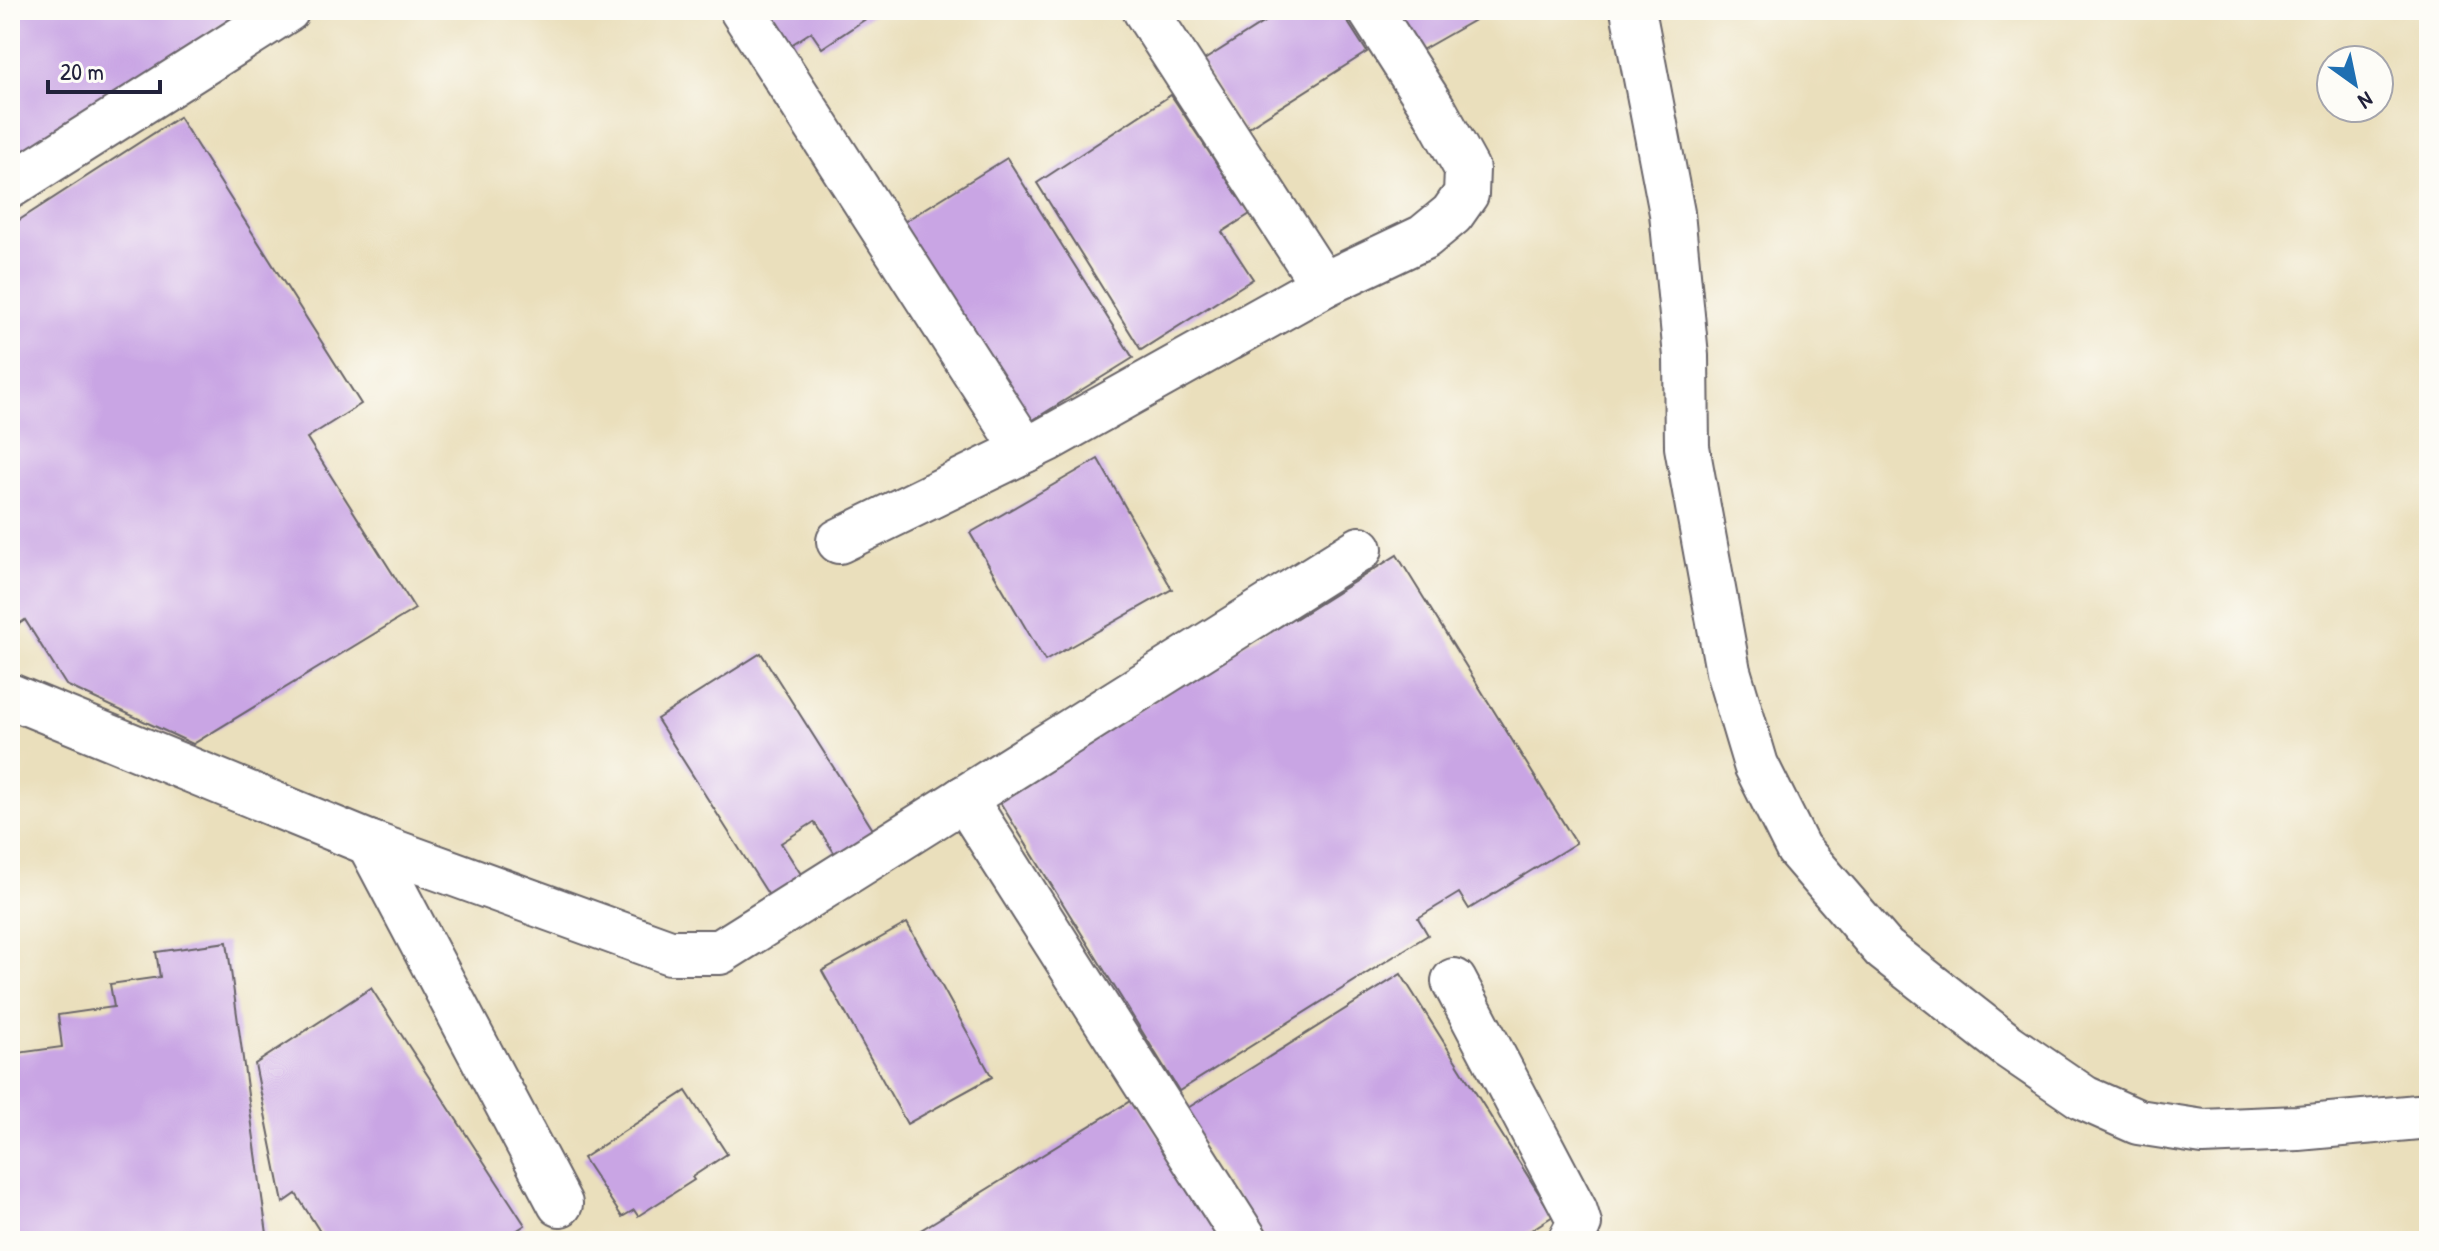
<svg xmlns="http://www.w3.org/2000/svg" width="2439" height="1251" viewBox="0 0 2439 1251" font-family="'Patrick Hand',sans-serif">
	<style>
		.building { fill: #c9a5e4 }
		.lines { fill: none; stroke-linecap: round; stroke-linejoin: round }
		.minor-casing { stroke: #686468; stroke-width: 48 }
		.minor { stroke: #fff; stroke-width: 44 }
	</style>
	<rect width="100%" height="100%" fill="#fdfcf7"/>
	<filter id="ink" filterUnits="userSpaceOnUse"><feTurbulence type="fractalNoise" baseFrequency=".0125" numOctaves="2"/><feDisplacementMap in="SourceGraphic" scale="16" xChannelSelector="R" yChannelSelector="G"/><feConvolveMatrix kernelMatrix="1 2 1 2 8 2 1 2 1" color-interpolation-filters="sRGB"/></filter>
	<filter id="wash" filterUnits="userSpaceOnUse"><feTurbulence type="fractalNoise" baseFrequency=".006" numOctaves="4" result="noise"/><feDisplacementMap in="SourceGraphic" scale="32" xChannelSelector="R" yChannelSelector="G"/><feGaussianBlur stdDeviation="1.8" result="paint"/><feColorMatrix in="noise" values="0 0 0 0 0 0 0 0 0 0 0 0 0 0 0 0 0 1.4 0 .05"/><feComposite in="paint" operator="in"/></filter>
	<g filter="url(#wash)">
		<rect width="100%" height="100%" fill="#eadfbc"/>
		<g id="blocks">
			<g class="building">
				<path d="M10,10H227L232,18L10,164Z"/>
				<path d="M767,10H879L822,48L811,32L791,45Z"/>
				<path d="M1283,10H1340L1367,52L1244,130L1201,62Z"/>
				<path d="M1386,10H1492L1413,55Z"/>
				<path d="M1171,95L1250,214L1222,232L1253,279L1141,350L1037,183Z"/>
				<path d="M179,117L361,404L307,438L415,609L193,744L66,685L25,620L10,630V226Z"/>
				<path d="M1007,158L1133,358L1025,425L899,225Z"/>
				<path d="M1098,459L1172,589L1045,661L970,533Z"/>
				<path d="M1397,555L1576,843L1469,909L1459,893L1418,918L1428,935L1179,1091L998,799L1292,613L1295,619Z"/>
				<path d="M761,653L877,836L839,860L814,822L781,843L806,882L773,902L657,719Z"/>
				<path d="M907,923L992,1077L907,1124L822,971Z"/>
				<path d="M227,942L268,1241H10V1054L62,1047L58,1015L114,1007L110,984L160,977L156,952Z"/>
				<path d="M1401,974L1553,1216L1514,1241H1265L1183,1111Z"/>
				<path d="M371,988L525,1225L501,1241H326L296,1194L283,1203L255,1064Z"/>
				<path d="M686,1091L727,1154L692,1177L694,1180L638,1216L634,1210L622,1217L583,1158Z"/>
				<path d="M1135,1098L1223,1241H903Z"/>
			</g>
		</g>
	</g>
	<g filter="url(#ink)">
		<use href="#blocks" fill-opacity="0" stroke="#686468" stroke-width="2"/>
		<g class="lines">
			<g class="minor-casing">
				<g id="minor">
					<path d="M742,10L1025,450"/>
					<path d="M1145,10L1323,285"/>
					<path d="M1633,10L1672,213L1686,356L1687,447L1728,671L1756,765L1798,849L1884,949L2008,1046L2084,1098L2138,1122L2203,1132L2298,1128L2429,1116"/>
					<path d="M10,186L287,10"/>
					<path d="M839,541L1046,440L1323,285L1424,237L1452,214L1466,194L1467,169L1436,113L1370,10"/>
					<path d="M10,696L369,843L670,952H720L1360,549"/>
					<path d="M964,798L1246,1241"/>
					<path d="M369,843L560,1204"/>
					<path d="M1454,981L1575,1211L1579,1224L1570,1241"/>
				</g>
			</g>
			<use href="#minor" class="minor"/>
		</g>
	</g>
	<rect width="2439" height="1251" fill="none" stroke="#fdfcf7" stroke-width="40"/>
	<g transform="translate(2355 84) rotate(147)"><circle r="38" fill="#fdfcf7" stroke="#a5a5ac" stroke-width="2"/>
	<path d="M0-6L14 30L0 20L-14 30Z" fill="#1f6fb2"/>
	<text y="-12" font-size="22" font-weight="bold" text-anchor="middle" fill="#22223b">N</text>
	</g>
	<path d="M48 80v12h112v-12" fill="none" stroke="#22223b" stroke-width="4"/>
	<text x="60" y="80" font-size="24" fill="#22223b" stroke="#fdfcf7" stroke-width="6" paint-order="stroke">20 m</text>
</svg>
